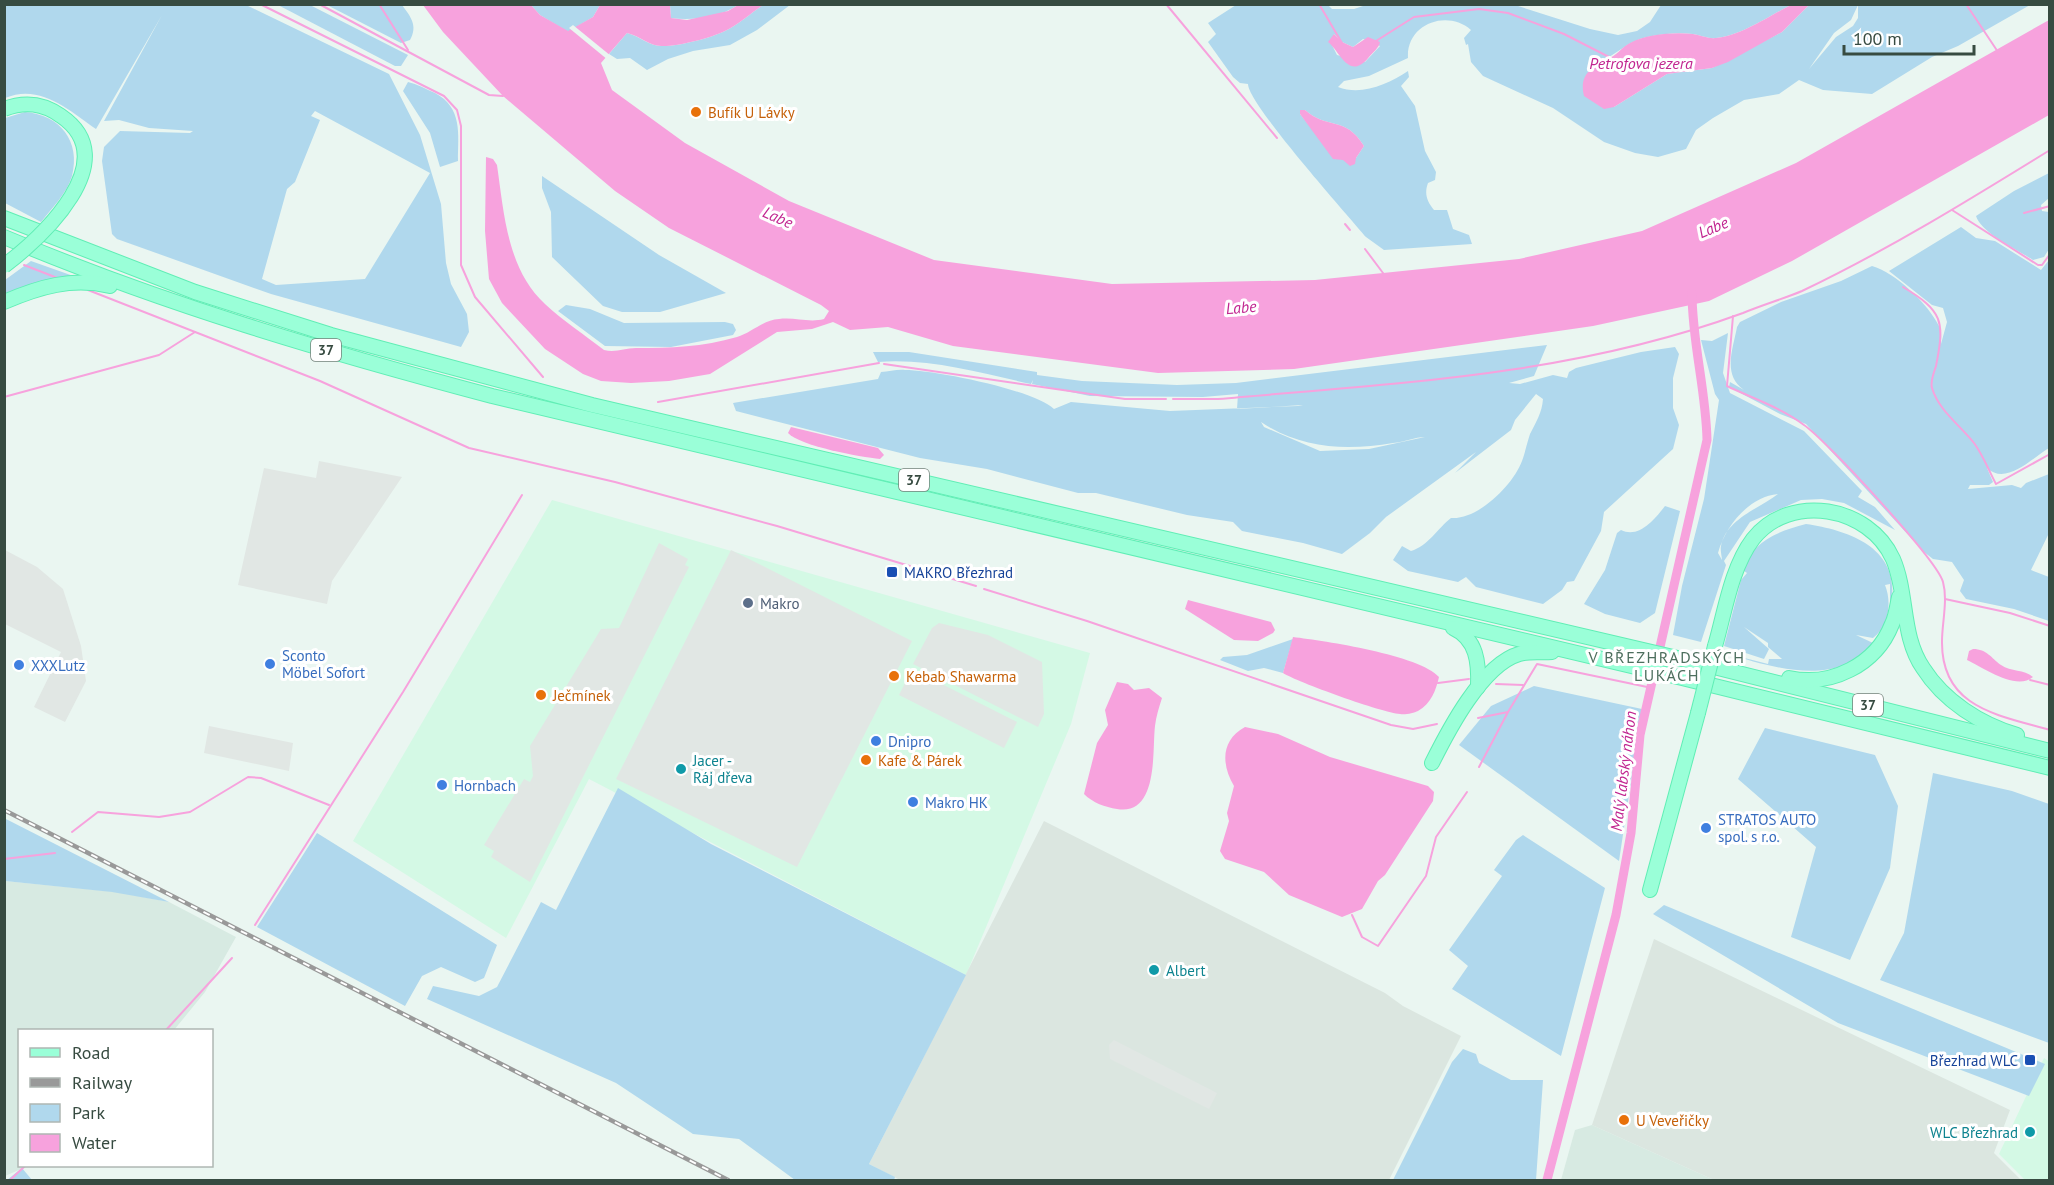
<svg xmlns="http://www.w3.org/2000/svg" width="2054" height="1185" viewBox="0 0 2054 1185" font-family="'PT Sans',sans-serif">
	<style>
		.residential { fill: #d7eae2 }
		.commercial { fill: #d4f9e5 }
		.industrial { fill: #dbe6e0 }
		.green { fill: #b0d8ed; fill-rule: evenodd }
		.parking { fill: #e1e7e4 }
		.water { fill: #f7a2dd }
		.pier { fill: #eaf6f1 }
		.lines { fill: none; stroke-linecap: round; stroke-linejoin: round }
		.stream { stroke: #f7a2dd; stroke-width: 2 }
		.canal { stroke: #f7a2dd; stroke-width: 9 }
		.major-casing { stroke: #60eeb5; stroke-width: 16 }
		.major { stroke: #9affd8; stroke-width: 14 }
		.rail-casing { stroke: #999; stroke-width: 4.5 }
		.rail { stroke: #fff; stroke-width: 2; stroke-dasharray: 7; stroke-linecap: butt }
		.major-bridge-casing { stroke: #60eeb5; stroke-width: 16; stroke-linecap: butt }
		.major-bridge { stroke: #9affd8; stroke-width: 14 }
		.food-dot { fill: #e8710a; stroke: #fff; stroke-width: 2 }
		.transit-dot { fill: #1a4fb4; stroke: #fff; stroke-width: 2 }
		.service-dot { fill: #5c6f8a; stroke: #fff; stroke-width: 2 }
		.shop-dot { fill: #3f7fe0; stroke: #fff; stroke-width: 2 }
		.culture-dot { fill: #0f9aa8; stroke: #fff; stroke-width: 2 }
		.labels { text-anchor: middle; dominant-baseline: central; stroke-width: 6; stroke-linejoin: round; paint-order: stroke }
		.shield { fill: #fff; stroke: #73817a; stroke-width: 1.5 }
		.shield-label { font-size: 14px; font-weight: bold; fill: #374b41 }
		.food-label { font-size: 15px; fill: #c56008; stroke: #fff; text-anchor: start }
		.transit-label { font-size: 15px; fill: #164399; stroke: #fff; text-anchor: start }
		.service-label { font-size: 15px; fill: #4e5e75; stroke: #fff; text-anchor: start }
		.shop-label { font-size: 15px; fill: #366cbe; stroke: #fff; text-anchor: start }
		.culture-label { font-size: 15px; fill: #0d838f; stroke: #fff; text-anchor: start }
		.water-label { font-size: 16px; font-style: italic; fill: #c12590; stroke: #fff }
		.neighbourhood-label { font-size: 16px; letter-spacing: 1.5px; fill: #4d6f5e; stroke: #fff }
	</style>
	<rect width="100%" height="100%" fill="#eaf6f1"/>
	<g class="residential">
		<path d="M5,881L117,892L169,902L236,937L205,992L174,1030H20V1166H28L5,1176Z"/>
		<path d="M1592,1125L1714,1180H1561L1575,1130Z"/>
	</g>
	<g class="commercial">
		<path d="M552,500L1090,653L1071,724L966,975L589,779L506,938L353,841Z"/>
		<path d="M2044,1058L2050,1062L2049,1180H2025L1999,1154Z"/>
	</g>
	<g class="industrial">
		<path d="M1044,821L1385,993L1403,1006L1461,1036L1389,1180H900L869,1164Z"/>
		<path d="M1654,939L2010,1110L1994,1153L2021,1180H1714L1592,1125Z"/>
	</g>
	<g class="green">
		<path d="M5,4L246,5L389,74L420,135L441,204L446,263L451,284L467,314L469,332L461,347L271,294L117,239L112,234L102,161L104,147L120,131L190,133L193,131L149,128L119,120L104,121L162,15L96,129C69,110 40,83 5,98ZM315,111L430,173L365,279L276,285L262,279L287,189L295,182L320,120L311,116Z"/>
		<path d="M1327,4L1332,9H1354L1369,4L1515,5L1590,29L1618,35L1637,31L1650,22L1661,5H1791C1769,16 1741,36 1716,38C1709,39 1700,35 1693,34C1679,32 1662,34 1647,37C1627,41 1614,57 1595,64L1614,107L1667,74L1712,68L1782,32L1809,5H2030L1958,46L1932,57L1872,94L1823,90L1799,80L1779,94L1744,100L1713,118L1696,130L1686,149L1658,157L1635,153L1604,142L1553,108L1483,76L1471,62L1468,44L1466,45L1464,38L1471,30C1447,9 1406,24 1408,58L1369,76L1344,81L1338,87C1362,96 1388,84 1408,71L1409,77L1401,86L1415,106L1425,151L1436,172L1435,180L1428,183C1424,194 1427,201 1434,210H1447L1453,229L1469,235L1472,244L1384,250L1366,237C1347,214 1248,104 1248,84L1240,83L1233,77L1208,42L1216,34L1208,23L1236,5ZM1858,5V18L1853,26L1836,37L1809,69L1834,33L1851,20ZM1334,34L1342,42L1353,47L1363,39L1380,46L1365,62L1337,55L1332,45ZM1305,110C1327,130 1345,115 1364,146L1356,158L1308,124L1300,114Z"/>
		<path d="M278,5H310L408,55L401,66H395Z"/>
		<path d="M327,5H402C411,17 418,26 410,40L401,43Z"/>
		<path d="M531,5H600L593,17L568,32L540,15Z"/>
		<path d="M670,5H738C720,17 693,21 671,18Z"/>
		<path d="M763,5H790L757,30L730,45L693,51L668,59L647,70L630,58L617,59L609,54L627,33C639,36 650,46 661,46C676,47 711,38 725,31C738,25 751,13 763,5Z"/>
		<path d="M408,82C417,84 426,89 435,93C463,108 458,134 458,161L440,167L430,133L403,91Z"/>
		<path d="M25,112C60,115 81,141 72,176C67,193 52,208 41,222L5,203V118Z"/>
		<path d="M2049,173V198L2041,205L2042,211L2049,212V249L2044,257L2033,260C2018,250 1981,233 1976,216L2014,191Z"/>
		<path d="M542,176L659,255L726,293L660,312H622L603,306L552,257L551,212L542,188Z"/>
		<path d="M1961,227L1976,238L1995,241L2041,270L2049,260V448C2031,459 2006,486 1987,468L1993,482L1989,485H1970L1968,489L2012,485L2021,488L2026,483L2049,474V533L2031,570L2049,577V621L2014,609L1966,599L1960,591L1964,580L1952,562L1933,559L1924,552L1806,424L1780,414L1729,387L1730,382L1744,390C1722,375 1733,349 1737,327L1740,322L1781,302L1841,281L1872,266C1895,272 1929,305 1939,326C1942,332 1941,339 1941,344L1947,322L1943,308L1932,305L1889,271Z"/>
		<path d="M31,261L79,278L30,285L5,297V280Z"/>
		<path d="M566,305L590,309L624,323L725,322L733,324L736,330L733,335L671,347L605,346L558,311Z"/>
		<path d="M1728,333L1723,373L1730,393L1804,431L1862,491L1858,497L1875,507L1895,530L1844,503L1822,499L1801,500L1750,522L1724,561L1726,565L1701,642L1673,635L1682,586L1704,499L1719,400L1715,394L1701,340L1712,341ZM1778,494C1760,508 1726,519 1721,546C1720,550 1722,557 1722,560L1718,553C1725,527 1748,497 1778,494Z"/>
		<path d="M1547,345L1534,376L1509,383L1520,384L1553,375L1567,378L1569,372L1576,368L1641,352L1675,347L1679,354L1673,378V408L1679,425L1673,449L1604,512L1601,531L1574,581L1567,582L1562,590L1543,604L1476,587L1466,577L1458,582L1408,571L1393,560L1402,546L1411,551C1428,546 1438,528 1451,518C1478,520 1513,485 1522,461C1525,453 1527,443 1530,434C1536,422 1542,413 1543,399L1536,394L1515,420L1511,430L1455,473L1476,452L1386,517L1370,533L1342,554L1303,543L1242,531L1233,522L1187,515L1096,493H1078L987,469L920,458L736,411L733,403L878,379L881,372C889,372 897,369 905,370C934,370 1035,390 1054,409L1071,402L1170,411L1298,406L1303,405L1237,409L1238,394L1203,397L1090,396L1032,384L1033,380L1031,384C980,373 930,358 878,362L873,352H909L1037,372V375L1082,381L1177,385L1236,383ZM1261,422C1301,449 1347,451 1393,443C1404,442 1415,437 1425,437L1369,449L1320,451L1264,427Z"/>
		<path d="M1665,506L1680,511L1655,613L1640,623L1605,614L1584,604L1605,570L1617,533L1621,530C1639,539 1655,519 1665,506Z"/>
		<path d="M1806,524C1853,531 1904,550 1890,609V584L1885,585C1892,602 1889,627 1873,638L1856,635L1873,643C1840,688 1772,668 1729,654L1768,664L1769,659H1782L1768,647V643L1744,627L1769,649L1764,659L1724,646L1741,580L1747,573L1744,571L1742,575C1751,541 1776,532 1806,524Z"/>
		<path d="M1293,639L1283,673L1264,668L1248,671L1220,660L1223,657L1247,655Z"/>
		<path d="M1534,686L1642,709L1619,861L1459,745L1491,706Z"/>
		<path d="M1765,728L1875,755L1898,806L1890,868L1850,960L1791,937L1816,847L1738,779Z"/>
		<path d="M1933,773L2012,791L2049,804V1043L1880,980L1904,933Z"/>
		<path d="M618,788L711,844L966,975L869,1164L895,1177L894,1180H795L739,1139L693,1134L616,1083L427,999L433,986L479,996L497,987L541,902L556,910Z"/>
		<path d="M4,818L169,902L112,892L5,881Z"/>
		<path d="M317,833L497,945L484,978L475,982L441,967L422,976L405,1006L257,927Z"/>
		<path d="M1523,835L1605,888L1561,1056L1452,989L1468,966L1449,950L1502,876L1494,870L1516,840Z"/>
		<path d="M1664,905L2045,1064L2029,1096L1838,1023L1653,914Z"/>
		<path d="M1463,1049L1476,1054L1479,1063L1511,1080H1543L1536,1180H1393L1452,1062Z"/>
		<path d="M22,1168L32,1180H7Z"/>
	</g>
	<g class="parking">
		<path d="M319,461L402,477L332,581L327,604L238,585L264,468L316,478Z"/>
		<path d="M659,543L688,559L685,565L689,567L530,882L491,857L494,851L484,845L524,779L530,782L533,776L530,746L601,629L619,628Z"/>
		<path d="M5,550L37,567L63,589L81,646L86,681L65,722L34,707L61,652L5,624Z"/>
		<path d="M731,550L912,641L797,867L616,779Z"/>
		<path d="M939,623L988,635L1042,662L1044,714L1038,727L913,664L932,628Z"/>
		<path d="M912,669L1017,722L1004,748L899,695Z"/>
		<path d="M209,726L293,743L289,771L204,753Z"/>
		<path d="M1114,1040L1217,1093L1209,1109L1110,1059L1109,1045Z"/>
	</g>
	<g class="water">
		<path d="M423,5H531L540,15L568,31L593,17L600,5H670L671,18L687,20L728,11L738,5H763C751,13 738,25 725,31C711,38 676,47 661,46C650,46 640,36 627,33L601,63L612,90L685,143L789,201L934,260L1112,284L1315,280L1519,259L1642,231L1796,163L2049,20V115L1792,261L1709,301L1593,326L1294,369L1158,373L953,346L888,327L850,330L833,322L812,329L777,332L710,374L669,381L631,383L601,381L583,374L545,349L502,303L489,279L485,231L486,157L493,159L497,165C504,213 507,269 545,304C563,321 585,335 604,350C616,353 624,348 636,348C670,348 703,347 737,337C751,333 763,320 779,319C795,317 809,323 824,319L829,311L821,305L669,228L615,191L503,96L443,32Z"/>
		<path d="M1791,5H1809L1782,32L1728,62L1712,68L1667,74L1614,107L1604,109L1584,96C1579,76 1590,67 1608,59C1616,56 1622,47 1630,43C1647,34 1674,32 1693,34C1700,35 1709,39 1716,38C1741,36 1769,16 1791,5Z"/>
		<path d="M1334,34L1342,42L1353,47L1368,37L1380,42C1379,48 1373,52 1369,57C1349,82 1340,51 1328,42Z"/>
		<path d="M1300,110H1305C1327,130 1345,115 1364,146L1356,158L1355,164L1350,166L1343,160L1333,159L1300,114Z"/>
		<path d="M791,427L878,448L884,455L880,459C860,457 800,446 788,433Z"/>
		<path d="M1188,600L1271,622L1275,630L1273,633L1258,641L1234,640L1185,609Z"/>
		<path d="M1293,637C1325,641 1420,655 1439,677C1436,690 1431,704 1418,711C1414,713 1405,715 1400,714C1383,713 1297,682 1283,673Z"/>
		<path d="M1973,649C1987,649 1991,658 2001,665C2011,672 2024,669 2033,677C2016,691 1984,668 1967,660L1969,651Z"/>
		<path d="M1117,682L1128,684L1134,690L1149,688L1162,698C1159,707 1156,717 1155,726C1152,750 1159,816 1117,809C1105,807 1093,803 1084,794L1097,743L1108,725L1105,710Z"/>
		<path d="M1245,727L1278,734L1330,757L1428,786L1434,792L1433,801L1385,875L1378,881L1362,909L1342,917L1289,895L1264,872L1225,859L1220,851L1229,821L1227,813L1234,786C1221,764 1221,740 1245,727Z"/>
	</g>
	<path class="pier" d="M573,25L611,56L608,60L569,28Z"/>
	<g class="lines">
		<g class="stream">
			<path d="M260,4L444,96L457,110L461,126V265L475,297L543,377"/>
			<path d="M319,4L489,95L503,96"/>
			<path d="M379,4L408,50"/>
			<path d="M1166,4L1277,138"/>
			<path d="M1319,4L1342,43"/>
			<path d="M1966,4L1998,52"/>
			<path d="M1376,41L1414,17L1479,9L1508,13L1564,34L1611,58"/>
			<path d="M1952,210L2038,265H2042L2050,254"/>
			<path d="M2024,213L2050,206"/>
			<path d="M1345,224L1350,230"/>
			<path d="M1365,249L1383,273"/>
			<path d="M24,265L60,279"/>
			<path d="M1903,287C1943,311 1945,321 1936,366C1934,372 1930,382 1932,388C1939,411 1960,425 1974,443C1983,455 1989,471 1996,484L2050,454"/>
			<path d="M88,290L320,381L469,448L615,482L777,526L976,586"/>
			<path d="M1733,316L1727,386C1752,398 1782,408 1804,425C1826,440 1937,560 1943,582C1948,600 1942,623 1942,641C1941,708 1998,715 2050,730"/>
			<path d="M884,364L1125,399H1166"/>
			<path d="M4,397L159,355L195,332"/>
			<path d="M1173,399H1218C1398,383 1571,376 1743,313C1762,305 1783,299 1802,291C1888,250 1969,200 2050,150"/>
			<path d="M658,402L879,363"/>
			<path d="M984,589L1087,621L1391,725L1413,729L1437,724"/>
			<path d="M1945,599L2010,613L2050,626"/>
			<path d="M2030,680L2050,685"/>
			<path d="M1438,683L1469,679"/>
			<path d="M1496,684L1523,685"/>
			<path d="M1478,718L1508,712L1537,664L1652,688"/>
			<path d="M1479,767L1508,712"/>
			<path d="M72,832L98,812L159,817L190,812L248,777L261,778L329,805"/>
			<path d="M4,859L55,853"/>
			<path d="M1352,915L1362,937L1378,946L1426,876L1436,837L1467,792"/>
			<path d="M255,925L403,692L522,495"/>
			<path d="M166,1030L232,958"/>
			<path d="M10,1180L25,1166"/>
		</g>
		<path class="canal" d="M1547,1180L1616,915L1631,833L1640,735L1707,440C1706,390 1692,342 1692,293"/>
		<g class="major-casing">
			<g id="major">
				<path d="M4,218L195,292L331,335L592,405L1686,660L2050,751"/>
				<path d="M4,237C163,304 326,352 492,396L1682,678L2050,768"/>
				<path d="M4,302C39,287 72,277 110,286"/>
				<path d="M1453,628C1477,639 1479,663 1478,687"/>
				<path d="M1715,646C1725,612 1731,568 1753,539C1790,492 1869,506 1893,559C1908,594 1901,636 1923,668C1944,701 1980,724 2017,735"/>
				<path d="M1789,678C1831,687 1876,665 1892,624C1896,616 1897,606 1899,597"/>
				<path d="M1432,763C1448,731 1482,665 1519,654C1529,651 1541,653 1552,652"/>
				<path d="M1650,890L1698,713"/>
			</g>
		</g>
		<use href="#major" class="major"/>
		<g class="rail-casing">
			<path id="rail" d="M4,810L728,1180"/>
		</g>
		<use href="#rail" class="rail"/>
		<g class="major-bridge-casing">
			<g id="major-bridge">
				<path d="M4,109C25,101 43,103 61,116C126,160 42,237 4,266"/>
				<path d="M1698,713L1715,646"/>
			</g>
		</g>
		<use href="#major-bridge" class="major-bridge"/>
	</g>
	<g class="food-dot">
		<circle cx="696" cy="112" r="6"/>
		<circle cx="894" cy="676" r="6"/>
		<circle cx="541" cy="695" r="6"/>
		<circle cx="866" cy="760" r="6"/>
		<circle cx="1624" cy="1120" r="6"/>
	</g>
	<g class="transit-dot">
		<rect x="886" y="566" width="12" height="12" rx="3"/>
		<rect x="2024" y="1054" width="12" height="12" rx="3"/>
	</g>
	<circle class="service-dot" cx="748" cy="603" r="6"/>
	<g class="shop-dot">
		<circle cx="270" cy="664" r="6"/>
		<circle cx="19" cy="665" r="6"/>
		<circle cx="876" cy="741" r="6"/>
		<circle cx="442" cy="785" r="6"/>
		<circle cx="913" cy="802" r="6"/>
		<circle cx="1706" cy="828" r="6"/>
	</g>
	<g class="culture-dot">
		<circle cx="681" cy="769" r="6"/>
		<circle cx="1154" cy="970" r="6"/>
		<circle cx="2030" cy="1132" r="6"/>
	</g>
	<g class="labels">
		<g class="shield">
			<rect x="311" y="339" width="30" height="22" rx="4.5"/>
			<rect x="899" y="469" width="30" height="22" rx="4.5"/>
			<rect x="1853" y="694" width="30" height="22" rx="4.5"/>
		</g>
		<g class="shield-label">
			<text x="326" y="350">37</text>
			<text x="914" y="480">37</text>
			<text x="1868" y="705">37</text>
		</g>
		<g class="food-label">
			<text x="708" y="112">Bufík U Lávky</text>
			<text x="906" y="676">Kebab Shawarma</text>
			<text x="553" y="695">Ječmínek</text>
			<text x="878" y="760">Kafe &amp; Párek</text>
			<text x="1636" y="1120">U Veveřičky</text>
		</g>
		<g class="transit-label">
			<text x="904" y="572">MAKRO Březhrad</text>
			<text x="2018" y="1060" text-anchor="end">Březhrad WLC</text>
		</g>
		<g class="service-label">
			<text x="760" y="603">Makro</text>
		</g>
		<g class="shop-label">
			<text x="282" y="655">Sconto<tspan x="282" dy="17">Möbel Sofort</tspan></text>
			<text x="31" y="665">XXXLutz</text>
			<text x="888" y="741">Dnipro</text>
			<text x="454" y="785">Hornbach</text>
			<text x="925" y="802">Makro HK</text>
			<text x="1718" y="819">STRATOS AUTO<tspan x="1718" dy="17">spol. s r.o.</tspan></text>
		</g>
		<g class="culture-label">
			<text x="693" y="760">Jacer -<tspan x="693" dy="17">Ráj dřeva</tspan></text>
			<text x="1166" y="970">Albert</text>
			<text x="2018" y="1132" text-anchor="end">WLC Březhrad</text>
		</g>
		<g class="water-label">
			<text x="1641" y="63">Petrofova jezera</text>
			<text transform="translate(778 217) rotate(24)">Labe</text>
			<text transform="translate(1713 227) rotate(-23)">Labe</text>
			<text transform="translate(1241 307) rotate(-5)">Labe</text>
			<text transform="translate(1623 771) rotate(-83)">Malý labský náhon</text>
		</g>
		<g class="neighbourhood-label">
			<text x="1667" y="657">V BŘEZHRADSKÝCH<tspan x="1667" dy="18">LUKÁCH</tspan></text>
		</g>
	</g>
	<rect width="2054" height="1185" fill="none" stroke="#374b41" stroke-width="12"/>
	<rect x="18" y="1029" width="195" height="138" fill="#ffffff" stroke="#afb7b3" stroke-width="1.5"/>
	<rect x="30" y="1048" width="30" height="9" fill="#9affd8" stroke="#afb7b3" stroke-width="1.5"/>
	<text x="72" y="1059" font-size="18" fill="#374b41">Road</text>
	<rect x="30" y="1078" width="30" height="9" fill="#999999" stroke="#afb7b3" stroke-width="1.5"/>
	<text x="72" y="1089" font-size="18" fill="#374b41">Railway</text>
	<rect x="30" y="1104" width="30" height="18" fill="#b0d8ed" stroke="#afb7b3" stroke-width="1.5"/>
	<text x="72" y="1119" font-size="18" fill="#374b41">Park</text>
	<rect x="30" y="1134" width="30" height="18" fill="#f7a2dd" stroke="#afb7b3" stroke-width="1.5"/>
	<text x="72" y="1149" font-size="18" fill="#374b41">Water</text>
	<path d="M1844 45v9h130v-9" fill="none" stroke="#374b41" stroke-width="3"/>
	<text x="1853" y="45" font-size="18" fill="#374b41" stroke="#ffffff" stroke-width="4.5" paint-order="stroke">100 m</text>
</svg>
